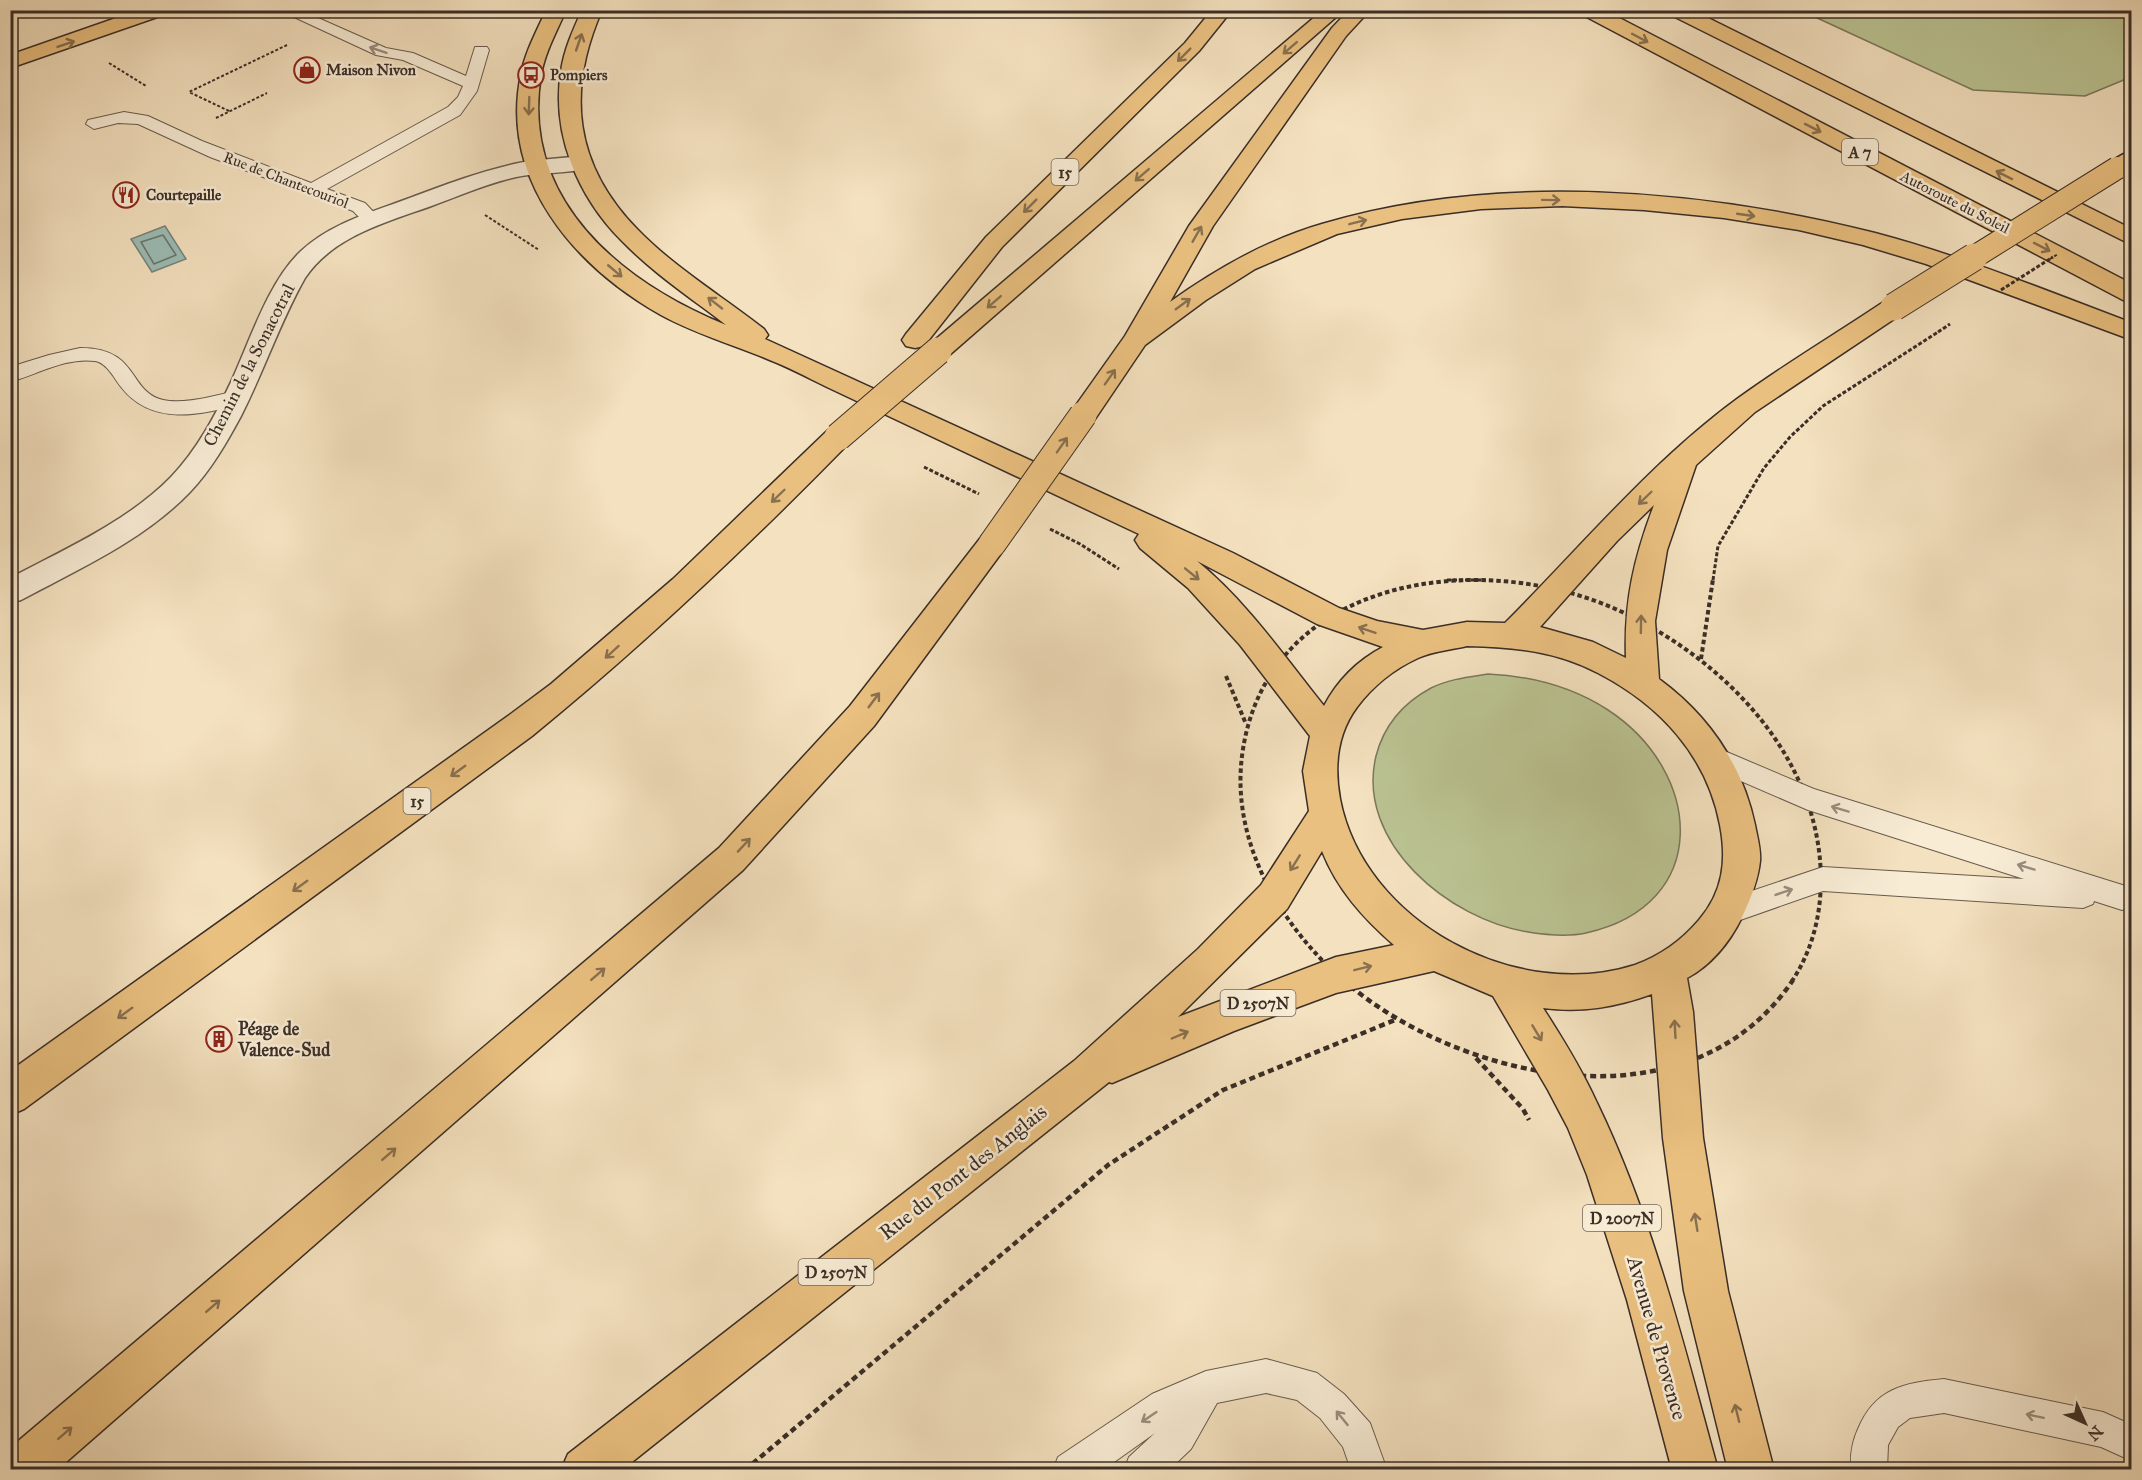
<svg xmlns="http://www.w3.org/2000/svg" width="2142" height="1480" viewBox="0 0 2142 1480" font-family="'IM FELL Great Primer',serif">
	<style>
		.green { fill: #bbc392; stroke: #7a785c; stroke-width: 1.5 }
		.water { fill: #9cbdb5; stroke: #75847c; stroke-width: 1.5 }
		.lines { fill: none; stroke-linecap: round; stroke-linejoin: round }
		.shore { stroke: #6b766e; stroke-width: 1.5 }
		.lane-casing { stroke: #685b4d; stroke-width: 2 }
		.street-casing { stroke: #685b4d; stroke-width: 3 }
		.primary-casing { stroke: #3a2e27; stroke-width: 3 }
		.highway-casing { stroke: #3a2e27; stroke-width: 3 }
		.path-far3 { stroke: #3a2e27; stroke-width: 2; stroke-dasharray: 3 2; stroke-linecap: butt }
		.path-far2 { stroke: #3a2e27; stroke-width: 3; stroke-dasharray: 4 2; stroke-linecap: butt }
		.path-far1 { stroke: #3a2e27; stroke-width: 4; stroke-dasharray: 4.5 3; stroke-linecap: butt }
		.path { stroke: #3a2e27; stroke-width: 4.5; stroke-dasharray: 6 4; stroke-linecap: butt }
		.lane { fill: #f8ecd5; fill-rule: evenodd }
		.street { fill: #f8ecd5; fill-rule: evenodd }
		.primary { fill: #eac080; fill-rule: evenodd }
		.highway { fill: #eac080; fill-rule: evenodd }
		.primary-bridge-far1-casing { stroke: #3a2e27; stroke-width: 24; stroke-linecap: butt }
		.primary-bridge-casing { stroke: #3a2e27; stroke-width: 29; stroke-linecap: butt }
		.highway-bridge-casing { stroke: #3a2e27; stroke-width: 29; stroke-linecap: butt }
		.path-bridge-far1 { stroke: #3a2e27; stroke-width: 2; stroke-dasharray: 3 2; stroke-linecap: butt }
		.path-bridge { stroke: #3a2e27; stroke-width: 3; stroke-dasharray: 4 2; stroke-linecap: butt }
		.primary-bridge-far1 { stroke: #eac080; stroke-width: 22 }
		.primary-bridge { stroke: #eac080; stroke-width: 27 }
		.highway-bridge { stroke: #eac080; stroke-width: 27 }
		.oneway { stroke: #89704f }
		.oneway2 { stroke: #998d7e }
		.labels { text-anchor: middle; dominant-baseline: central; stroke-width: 5; stroke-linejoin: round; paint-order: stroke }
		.far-poi-label { font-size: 15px; font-weight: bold; fill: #3a2e27; stroke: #f8ecd5; text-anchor: start }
		.far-street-label { font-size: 15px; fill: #3a2e27; stroke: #f8ecd5 }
		.shield { fill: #f8ecd5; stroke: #73675b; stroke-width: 1.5 }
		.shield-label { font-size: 16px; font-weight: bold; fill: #3a2e27 }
		.street-label { font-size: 18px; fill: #3a2e27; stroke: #f8ecd5 }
		.poi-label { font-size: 18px; font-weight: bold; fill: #3a2e27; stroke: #f8ecd5; text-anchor: start }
		.near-street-label { font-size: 21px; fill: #3a2e27; stroke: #f8ecd5 }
	</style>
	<rect width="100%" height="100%" fill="#f4e1bf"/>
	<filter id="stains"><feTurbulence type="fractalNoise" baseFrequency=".00333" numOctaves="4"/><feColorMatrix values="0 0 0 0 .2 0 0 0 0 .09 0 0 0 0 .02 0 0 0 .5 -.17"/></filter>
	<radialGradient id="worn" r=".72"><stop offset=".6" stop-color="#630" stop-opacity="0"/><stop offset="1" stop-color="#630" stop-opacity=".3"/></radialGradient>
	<g class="green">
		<path d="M1802,11H2131V77L2085,96L1973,90Z"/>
		<path d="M1488,674C1532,676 1571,686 1608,710C1703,772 1713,905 1586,933C1568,937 1547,935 1528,932C1450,920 1355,843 1376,756C1384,725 1403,703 1431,688C1449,679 1469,677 1488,674Z"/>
	</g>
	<path class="water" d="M165,226L186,259L152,272L131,239Z"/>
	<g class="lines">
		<path class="shore" d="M163,235L176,255L154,264L141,242Z"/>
		<g class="lane-casing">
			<g id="lane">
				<path d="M279,10H300L386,48L413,53L466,76L475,47H487L489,50L477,91L460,115L327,189L365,203L381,220L378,224H366L353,211L210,157L138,124L118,123L94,129L86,124L88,120L124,112L148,116L202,141L311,183L448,107L458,97L463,86L403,60L376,55Z"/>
				<path d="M80,348C140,348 127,391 163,400C185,405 215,395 237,391L244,393L247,398L244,403C201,415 152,427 121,387C114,378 107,363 95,361C66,357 38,374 10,382V367L49,355Z"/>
				<path d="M1715,747L1814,789L2132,888V906L2122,910L2094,901L2093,904L2083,908L1823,891L1729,924L1719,920L1715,911L1719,902L1823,867L2024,879L1808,810L1706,766L1702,758L1706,750Z"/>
				<path d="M1266,1359L1317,1373L1344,1394L1370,1423L1387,1470H1351L1343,1447L1320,1418L1297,1400L1266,1393L1217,1403L1191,1449L1169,1470H1124L1129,1457L1155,1433L1103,1470H1053L1058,1457L1152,1394L1206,1371Z"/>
				<path d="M1944,1379L2103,1412L2132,1425V1461L2101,1447L1944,1413L1910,1418L1898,1427L1888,1445L1887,1470H1851C1850,1455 1852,1442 1858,1429C1875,1388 1904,1383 1944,1379Z"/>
			</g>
		</g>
		<g class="street-casing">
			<path id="street" d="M581,156L589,158L592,163L589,168C565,174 540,172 516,177C488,183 461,195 434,205C388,222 334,235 305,278C280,322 264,371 241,416C227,442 211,470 190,492C144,540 79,569 21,600L10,603V578C65,549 127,522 171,477C197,450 215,416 231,382C250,341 268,282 301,251C332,222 376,211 415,196C447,184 479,172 514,164C536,159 559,159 581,156Z"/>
		</g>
		<g class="primary-casing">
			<g id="primary">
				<path d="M139,10H168L166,14L10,68V55Z"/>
				<path d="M546,10H566C557,31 545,52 541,75C520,200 621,282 726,325C691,298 653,273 622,241C578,197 551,134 561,71C564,50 573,30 582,10H602C566,92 574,165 638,230C675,268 722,296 764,329L768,335L765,339L1233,553L1339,608L1377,621L1423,630L1467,622L1505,623C1581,547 1650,463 1737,399C1785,364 1836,334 1885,301L1894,299L1903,301L1907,307L1903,313L1755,412L1696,465L1667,550L1655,621L1659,679C1708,715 1742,764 1755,825C1757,836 1761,849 1760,861C1758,881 1750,900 1742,917C1730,942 1711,965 1687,978L1693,1012L1703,1138L1728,1291L1774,1470H1728L1684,1291L1663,1138L1652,994C1616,1007 1582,1013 1543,1008C1563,1039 1582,1070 1597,1103C1653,1219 1684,1346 1718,1470H1672L1627,1300L1587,1175L1568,1128L1548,1090L1493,996L1434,971L1336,993L1234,1031L1112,1083L1109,1082L622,1470H561L568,1454L1074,1061L1198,949L1261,885L1309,811L1303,771L1310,736L1240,645L1188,588L1140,548L1135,540L1139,534C1035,485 931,436 827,387C807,377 786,366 765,358C730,344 694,333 661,315C574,266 499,179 521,74C525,52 537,31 546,10ZM1654,505C1634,558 1624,601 1626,658L1593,642L1540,627L1617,541ZM1197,561L1317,624L1383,647C1358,660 1337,681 1324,706C1284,656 1246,601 1197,561ZM1467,646C1514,647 1556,651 1598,673C1660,705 1707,756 1720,825C1727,861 1723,892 1699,920C1682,940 1660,956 1635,965C1517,1003 1364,923 1340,799C1334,766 1337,734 1357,707C1373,686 1394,669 1418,658C1433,651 1450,650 1467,646ZM1322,851C1337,889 1363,918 1394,945L1336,957L1178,1017L1287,909Z"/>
				<path d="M2132,151V168L2117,175L2109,173L2106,168C2112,160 2122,154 2132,151Z"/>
			</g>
		</g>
		<g class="highway-casing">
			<g id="highway">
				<path d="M1212,10H1232L1199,51L1002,247L924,346L915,348L906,346L902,340L906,334L986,237L1185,43Z"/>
				<path d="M1323,10H1344L947,357L938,359L929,357L925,351L929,345Z"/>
				<path d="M1349,10H1370L1346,36L1213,226L1170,302C1216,269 1267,240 1322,224C1494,172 1702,189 1875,233C1962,256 2047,291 2132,323V340L1926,264L1863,245L1799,230L1724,218L1644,210L1562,206L1481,209L1402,219L1337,234L1255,269L1206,300L1145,345L1093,422L1083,424L1073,422L1069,415L1125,336L1189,226L1332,28Z"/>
				<path d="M1579,10H1604L2132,284V302L2123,300L1581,14Z"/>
				<path d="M1667,10H1692L2132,229V245L1669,14Z"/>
				<path d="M838,427L848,430L852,437L848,444C747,547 644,645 532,736L24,1109L10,1115V1071L508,716L551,684L673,579L828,430Z"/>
				<path d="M992,533L1002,536L1007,544L1002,552L874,726L743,870L65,1463L57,1470H10V1448L719,848L850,706L982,536Z"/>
			</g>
		</g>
		<g class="path-far3">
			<path d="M109,63L146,86"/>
			<path d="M229,111L189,92L287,45"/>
			<path d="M216,118L267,93"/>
			<path d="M485,215L539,250"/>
		</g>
		<g class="path-far2">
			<path d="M924,467L979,494"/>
			<path d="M1050,529L1080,544L1119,569"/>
			<path d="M1447,580H1486"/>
			<path d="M1713,580L1718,546L1764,468L1790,437L1823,406L1938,332"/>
		</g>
		<g class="path-far1">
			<path d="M1701,659L1713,579"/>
			<path d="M1226,676L1246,724"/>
			<path d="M1344,981C1281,926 1231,843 1242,756C1265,576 1481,547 1620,611C1712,654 1798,735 1817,838C1826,887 1820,939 1792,981"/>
		</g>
		<g class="path">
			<path d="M1343,980C1461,1082 1691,1132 1793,980"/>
			<path d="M1476,1058L1523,1109L1529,1120"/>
			<path d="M745,1470L1108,1165L1223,1090L1395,1020"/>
		</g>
		<use href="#lane" class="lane"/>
		<use href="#street" class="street"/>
		<use href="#primary" class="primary"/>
		<use href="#highway" class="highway"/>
		<g class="primary-bridge-far1-casing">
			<path id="primary-bridge-far1" d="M1971,259L2117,168"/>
		</g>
		<g class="primary-bridge-casing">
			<path id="primary-bridge" d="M1894,307L1974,257"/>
		</g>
		<g class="highway-bridge-casing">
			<g id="highway-bridge">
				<path d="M838,437L938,351"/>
				<path d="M992,544L1083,415"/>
			</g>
		</g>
		<path class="path-bridge-far1" d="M2050,259L2058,254"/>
		<g class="path-bridge">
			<path d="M2001,290L2053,257"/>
			<path d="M1938,332L1950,324"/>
		</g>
		<use href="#primary-bridge-far1" class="primary-bridge-far1"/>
		<use href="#primary-bridge" class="primary-bridge"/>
		<use href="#highway-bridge" class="highway-bridge"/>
	</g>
	<defs><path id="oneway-shaft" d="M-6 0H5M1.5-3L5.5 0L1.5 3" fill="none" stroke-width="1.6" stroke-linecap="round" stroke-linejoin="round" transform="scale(1.5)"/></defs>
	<g class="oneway">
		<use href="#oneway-shaft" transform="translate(1640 38) rotate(28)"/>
		<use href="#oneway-shaft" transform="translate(579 42) rotate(-71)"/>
		<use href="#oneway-shaft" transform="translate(66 44) rotate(-19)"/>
		<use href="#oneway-shaft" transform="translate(1290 48) rotate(139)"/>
		<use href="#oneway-shaft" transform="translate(1184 55) rotate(135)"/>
		<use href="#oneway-shaft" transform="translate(529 106) rotate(92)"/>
		<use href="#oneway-shaft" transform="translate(1813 128) rotate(27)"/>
		<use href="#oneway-shaft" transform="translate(1142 175) rotate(139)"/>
		<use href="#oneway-shaft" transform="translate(2004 175) rotate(-153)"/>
		<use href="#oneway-shaft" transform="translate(1551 200) rotate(1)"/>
		<use href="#oneway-shaft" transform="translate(1030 206) rotate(135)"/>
		<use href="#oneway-shaft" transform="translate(1746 215) rotate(8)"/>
		<use href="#oneway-shaft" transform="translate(1358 222) rotate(-14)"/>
		<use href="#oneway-shaft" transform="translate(1197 234) rotate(-60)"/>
		<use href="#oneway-shaft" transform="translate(2042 247) rotate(27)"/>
		<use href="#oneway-shaft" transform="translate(615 271) rotate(40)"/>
		<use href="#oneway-shaft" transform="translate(994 302) rotate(139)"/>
		<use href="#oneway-shaft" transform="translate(715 303) rotate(-142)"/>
		<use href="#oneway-shaft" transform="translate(1183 304) rotate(-36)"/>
		<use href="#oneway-shaft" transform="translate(1110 377) rotate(-55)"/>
		<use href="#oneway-shaft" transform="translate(1062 445) rotate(-55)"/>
		<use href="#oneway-shaft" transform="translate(778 496) rotate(136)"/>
		<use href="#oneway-shaft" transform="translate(1645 498) rotate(136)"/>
		<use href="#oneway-shaft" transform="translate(1192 574) rotate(39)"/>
		<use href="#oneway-shaft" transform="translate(1641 624) rotate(-89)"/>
		<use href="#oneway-shaft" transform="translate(1367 630) rotate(-161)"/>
		<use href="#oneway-shaft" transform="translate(612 652) rotate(138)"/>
		<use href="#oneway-shaft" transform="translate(874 700) rotate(-53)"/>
		<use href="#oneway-shaft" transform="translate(458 771) rotate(144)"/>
		<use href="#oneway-shaft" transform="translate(744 845) rotate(-47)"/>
		<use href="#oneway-shaft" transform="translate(1295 863) rotate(122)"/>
		<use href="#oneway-shaft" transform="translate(300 886) rotate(144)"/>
		<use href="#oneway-shaft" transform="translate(1363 968) rotate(-14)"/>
		<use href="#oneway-shaft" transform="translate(598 974) rotate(-41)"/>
		<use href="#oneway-shaft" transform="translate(125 1013) rotate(144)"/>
		<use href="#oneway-shaft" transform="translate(1675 1029) rotate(-93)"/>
		<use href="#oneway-shaft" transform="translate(1537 1033) rotate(59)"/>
		<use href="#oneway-shaft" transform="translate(1180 1035) rotate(-23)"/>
		<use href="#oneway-shaft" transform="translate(389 1154) rotate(-41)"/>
		<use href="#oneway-shaft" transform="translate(1696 1222) rotate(-99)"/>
		<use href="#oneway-shaft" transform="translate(213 1306) rotate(-41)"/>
		<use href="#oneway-shaft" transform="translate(1737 1413) rotate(-104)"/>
		<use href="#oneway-shaft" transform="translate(65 1433) rotate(-41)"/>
	</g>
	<g class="oneway2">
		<use href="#oneway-shaft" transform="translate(378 50) rotate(-161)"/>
		<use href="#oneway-shaft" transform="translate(1840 809) rotate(-163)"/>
		<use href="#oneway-shaft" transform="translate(2026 867) rotate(-163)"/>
		<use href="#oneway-shaft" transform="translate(1784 892) rotate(-19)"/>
		<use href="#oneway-shaft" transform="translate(2035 1416) rotate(-168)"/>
		<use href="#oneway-shaft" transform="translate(1149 1417) rotate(146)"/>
		<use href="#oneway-shaft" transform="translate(1342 1418) rotate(-129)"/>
	</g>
	<defs>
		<g id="shop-ring" transform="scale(1.35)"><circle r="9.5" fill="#f8ecd5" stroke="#8f2418" stroke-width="1.5"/><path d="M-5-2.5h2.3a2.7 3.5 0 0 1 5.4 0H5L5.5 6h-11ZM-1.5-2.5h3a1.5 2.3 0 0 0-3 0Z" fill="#8f2418"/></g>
		<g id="bus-ring" transform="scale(1.35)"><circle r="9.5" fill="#f8ecd5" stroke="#8f2418" stroke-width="1.5"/><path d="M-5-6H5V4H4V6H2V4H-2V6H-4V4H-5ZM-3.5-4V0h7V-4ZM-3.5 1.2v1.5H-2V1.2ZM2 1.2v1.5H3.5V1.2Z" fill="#8f2418"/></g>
		<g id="restaurant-ring" transform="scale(1.35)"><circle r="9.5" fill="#f8ecd5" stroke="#8f2418" stroke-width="1.5"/><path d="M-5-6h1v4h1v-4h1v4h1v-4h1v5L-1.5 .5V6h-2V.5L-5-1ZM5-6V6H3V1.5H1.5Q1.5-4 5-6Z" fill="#8f2418"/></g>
		<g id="building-ring" transform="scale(1.35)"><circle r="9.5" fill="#f8ecd5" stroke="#8f2418" stroke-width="1.5"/><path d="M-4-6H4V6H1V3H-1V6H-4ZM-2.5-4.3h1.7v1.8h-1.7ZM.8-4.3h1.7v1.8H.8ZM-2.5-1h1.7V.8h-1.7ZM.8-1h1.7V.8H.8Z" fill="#8f2418"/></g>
	</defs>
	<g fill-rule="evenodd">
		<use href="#shop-ring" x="307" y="70"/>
		<use href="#bus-ring" x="531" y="75"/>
		<use href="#restaurant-ring" x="126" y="195"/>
		<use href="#building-ring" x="219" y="1039"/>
	</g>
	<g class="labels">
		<g class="far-poi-label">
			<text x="326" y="70">Maison Nivon</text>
			<text x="550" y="75">Pompiers</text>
			<text x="146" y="195">Courtepaille</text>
		</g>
		<g class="far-street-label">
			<text transform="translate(286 180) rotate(21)">Rue de Chantecouriol</text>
			<text transform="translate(1955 202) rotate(27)">Autoroute du Soleil</text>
		</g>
		<g class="shield">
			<rect x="1842" y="139" width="36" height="26" rx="4.5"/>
			<rect x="1051.5" y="159" width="27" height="26" rx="4.5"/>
			<rect x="403.5" y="788" width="27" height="26" rx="4.5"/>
			<rect x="1220.5" y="990" width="75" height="26" rx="4.5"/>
			<rect x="1583" y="1205" width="78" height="26" rx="4.5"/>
			<rect x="798.5" y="1259" width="75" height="26" rx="4.5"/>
		</g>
		<g class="shield-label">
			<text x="1860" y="152">A 7</text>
			<text x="1065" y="172">15</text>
			<text x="417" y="801">15</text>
			<text x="1258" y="1003">D 2507N</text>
			<text x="1622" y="1218">D 2007N</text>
			<text x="836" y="1272">D 2507N</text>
		</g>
		<g class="street-label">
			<text transform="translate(249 365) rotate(-63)">Chemin de la Sonacotral</text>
		</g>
		<g class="poi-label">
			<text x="238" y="1029">Péage de<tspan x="238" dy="21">Valence-Sud</tspan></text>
		</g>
		<g class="near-street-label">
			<text transform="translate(963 1172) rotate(-38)">Rue du Pont des Anglais</text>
			<text transform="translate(1657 1338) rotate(74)">Avenue de Provence</text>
		</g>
	</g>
	<rect width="2142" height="1480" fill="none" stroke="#f4e1bf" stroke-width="36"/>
	<rect x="12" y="12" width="2118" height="1456" fill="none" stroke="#3a2e27" stroke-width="3"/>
	<rect x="18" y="18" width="2106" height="1444" fill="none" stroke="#3a2e27" stroke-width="1.5"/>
	<g transform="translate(2085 1423) rotate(135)" stroke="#f8ecd5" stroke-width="4.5" paint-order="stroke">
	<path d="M0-4.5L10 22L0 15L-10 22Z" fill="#3a2e27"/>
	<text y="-9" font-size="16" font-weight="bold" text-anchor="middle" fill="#3a2e27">N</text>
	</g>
	<rect width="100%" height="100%" filter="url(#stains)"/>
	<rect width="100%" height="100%" fill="url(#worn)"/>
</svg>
